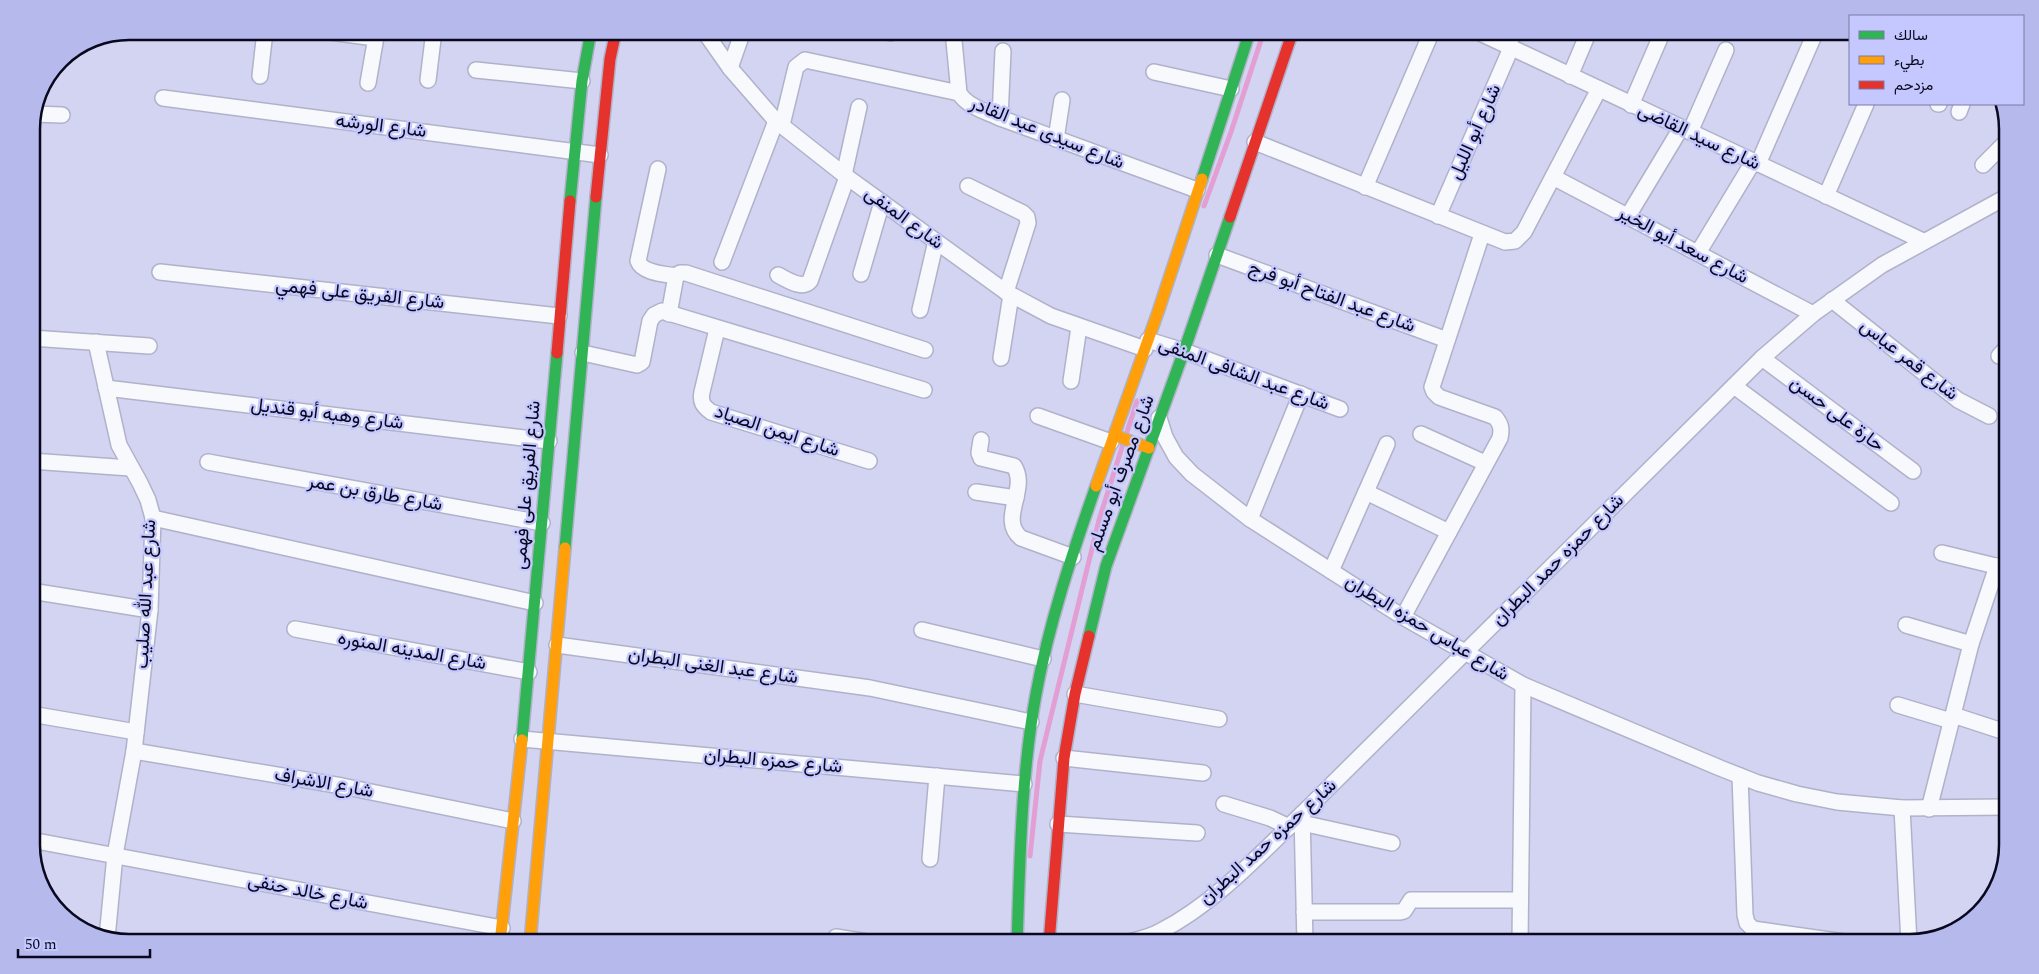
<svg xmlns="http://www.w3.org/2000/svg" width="2039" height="974" viewBox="0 0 2039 974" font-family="Spectral,Vazirmatn,serif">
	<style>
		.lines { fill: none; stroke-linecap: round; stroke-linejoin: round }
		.stream { stroke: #e39fd4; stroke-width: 5 }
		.street-casing { stroke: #b0b2ca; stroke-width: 18 }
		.fast-casing { stroke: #b0b2ca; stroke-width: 14 }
		.slow-casing { stroke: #b0b2ca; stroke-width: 14 }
		.jam-casing { stroke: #b0b2ca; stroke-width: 14 }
		.street { stroke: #f8f9fd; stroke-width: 15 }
		.fast { stroke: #30b455; stroke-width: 11 }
		.slow { stroke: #ff9f0a; stroke-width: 11 }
		.jam { stroke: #e5322d; stroke-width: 11 }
		.labels { text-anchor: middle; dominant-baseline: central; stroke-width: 4.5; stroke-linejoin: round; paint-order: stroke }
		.street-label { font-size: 19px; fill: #09081f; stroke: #c5c8fe }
		.rim { fill: none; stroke: #09081f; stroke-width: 2.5 }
	</style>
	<rect width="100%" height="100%" fill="#d2d4f1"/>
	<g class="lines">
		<g class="stream">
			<path d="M1204,206L1231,132L1264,31"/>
			<path d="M1126,435L1137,401"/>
			<path d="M1030,856L1040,761L1099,520L1123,444"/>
		</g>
		<g class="street-casing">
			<g id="street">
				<path d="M323,31L375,38"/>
				<path d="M704,31L730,68L776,121L847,177L1006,292L1051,316L1145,349"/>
				<path d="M882,31L891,33L893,31"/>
				<path d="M953,31L959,93C968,107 985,111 1000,118L1197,190"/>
				<path d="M1476,31L1923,241"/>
				<path d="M1508,46L1514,31"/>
				<path d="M730,68L743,31"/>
				<path d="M476,70L582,81"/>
				<path d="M1154,72L1231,89"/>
				<path d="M260,76L265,31"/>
				<path d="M1570,76L1589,31"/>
				<path d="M428,80L434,31"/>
				<path d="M368,83L377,31"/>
				<path d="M163,98L600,155"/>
				<path d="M1938,104H1939"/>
				<path d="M1631,105L1663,31"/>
				<path d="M1959,112L1962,104"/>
				<path d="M34,114L62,115"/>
				<path d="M1000,118L1003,51"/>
				<path d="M782,125L796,67L805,60L959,93"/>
				<path d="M1690,132L1726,50"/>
				<path d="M1056,139L1062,100"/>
				<path d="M1255,142L1505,242L1515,241L1524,232L1599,89"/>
				<path d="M1758,164L1816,31"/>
				<path d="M1983,165L2008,140"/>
				<path d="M658,169L638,261C642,273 665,274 676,276"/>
				<path d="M844,175L859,107"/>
				<path d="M1553,177L1813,314"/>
				<path d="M968,186L1023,213L1027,217L1028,223L1006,292"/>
				<path d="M1365,187L1432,31"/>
				<path d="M1826,196L1866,104"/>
				<path d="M1438,216L1511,48"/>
				<path d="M1628,216L1681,128"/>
				<path d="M1698,253L1753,162"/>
				<path d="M1217,255L1447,340"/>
				<path d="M722,262L776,121"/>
				<path d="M160,272L559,316"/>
				<path d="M861,274L882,202"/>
				<path d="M778,275C788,280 802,290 810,281L847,177"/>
				<path d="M1832,300L1958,400L1989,416"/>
				<path d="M920,310L936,241"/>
				<path d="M669,314L676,276L680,273H686L925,350"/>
				<path d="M717,329L702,392C700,402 703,406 711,412L869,461"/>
				<path d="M31,338L149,346"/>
				<path d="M1148,340L1184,351L1340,409"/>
				<path d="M96,342L119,445L140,483L148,500L153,518L150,610L134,751L115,855L107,938"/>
				<path d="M583,353L637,365L642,362L650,321L654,315L662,311L924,390"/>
				<path d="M1999,356L2008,346"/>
				<path d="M1001,358L1011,295"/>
				<path d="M1762,358L1913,471"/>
				<path d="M1071,381L1079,327"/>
				<path d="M1734,386L1891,503"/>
				<path d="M106,388L549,441"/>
				<path d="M1038,416L1111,442"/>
				<path d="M1159,418L1165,437L1176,457L1192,474L1250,519L1403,617L1523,685L1720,768L1758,783L1797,794L1837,802L1902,808L2008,807"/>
				<path d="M1421,434L1485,463"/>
				<path d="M981,440L979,453L981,458L1014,466C1029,489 998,519 1021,538L1073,557"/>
				<path d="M31,461L130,468"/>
				<path d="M208,462L542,523"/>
				<path d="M976,492L1016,498"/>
				<path d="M1366,492L1449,532"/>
				<path d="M153,518L535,603"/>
				<path d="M1250,519L1301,394"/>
				<path d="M1942,553L2008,569"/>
				<path d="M1331,571L1387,444"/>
				<path d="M31,591L150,610"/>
				<path d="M1403,617L1500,438C1502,429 1501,424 1495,417L1439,397L1434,392L1432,387L1482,234"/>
				<path d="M1906,625L1971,644"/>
				<path d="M295,629L529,672"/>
				<path d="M922,630L1043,659"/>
				<path d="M557,645L870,688L1031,722"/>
				<path d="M1075,694L1219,719"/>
				<path d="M1898,705L1951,721"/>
				<path d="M31,714L136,732"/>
				<path d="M1953,715L2002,731"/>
				<path d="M522,739L1024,784"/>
				<path d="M134,751L342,786L513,821"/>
				<path d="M1064,758L1203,773"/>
				<path d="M1740,776L1745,915L1747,923L1753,929L1844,942"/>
				<path d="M1224,804L1270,818L1289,827"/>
				<path d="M1902,808L1909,943"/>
				<path d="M1929,809L1971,644L1997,566"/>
				<path d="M1302,814L1305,943"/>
				<path d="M1302,823L1392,843"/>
				<path d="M1058,824L1197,833"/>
				<path d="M31,840L502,928"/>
				<path d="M930,859L937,776"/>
				<path d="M1304,912H1400L1404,911L1411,900H1520"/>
				<path d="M836,937L873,943"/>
				<path d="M1125,943C1137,940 1151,937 1161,931C1215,903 1259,855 1302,814L1762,358L1813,314L1882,265L2008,196"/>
				<path d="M1520,943L1523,685"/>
			</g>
		</g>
		<g class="fast-casing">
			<g id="fast">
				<path d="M1202,179L1250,31"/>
				<path d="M570,201L582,81L591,31"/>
				<path d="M565,548L596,197"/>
				<path d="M1089,636L1106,566L1184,351L1230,217"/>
				<path d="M522,740L557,353"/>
				<path d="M1017,943C1020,860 1021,776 1036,694C1049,623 1072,554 1096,486"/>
			</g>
		</g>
		<g class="slow-casing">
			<g id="slow">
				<path d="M1114,435L1149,448"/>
				<path d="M1096,486L1158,312L1202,179"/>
				<path d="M500,943L522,740"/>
				<path d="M530,943L565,548"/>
			</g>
		</g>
		<g class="jam-casing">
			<g id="jam">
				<path d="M596,197L610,59L616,31"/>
				<path d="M1230,217L1293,31"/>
				<path d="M557,353L570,201"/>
				<path d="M1049,943L1064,758L1075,694L1089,636"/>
			</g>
		</g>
		<use href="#street" class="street"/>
		<use href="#fast" class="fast"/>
		<use href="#slow" class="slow"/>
		<use href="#jam" class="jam"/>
	</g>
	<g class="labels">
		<g class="street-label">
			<text transform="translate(381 126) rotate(7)">شارع الورشه</text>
			<text transform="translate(1475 132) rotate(-66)">شارع أبو الليل</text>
			<text transform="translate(1047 133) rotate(22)">شارع سيدى عبد القادر</text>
			<text transform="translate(1699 137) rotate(25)">شارع سيد القاضى</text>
			<text transform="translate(904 218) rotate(36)">شارع المنفى</text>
			<text transform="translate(1683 245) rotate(28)">شارع سعد أبو الخير</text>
			<text transform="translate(360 294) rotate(6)">شارع الفريق على فهمي</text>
			<text transform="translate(1332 297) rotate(20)">شارع عبد الفتاح أبو فرج</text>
			<text transform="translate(1909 360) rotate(38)">شارع قمر عباس</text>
			<text transform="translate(1244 374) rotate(20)">شارع عبد الشافى المنفى</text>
			<text transform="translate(327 414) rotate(7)">شارع وهبه أبو قنديل</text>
			<text transform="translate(1837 414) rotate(37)">حارة على حسن</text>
			<text transform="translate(777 431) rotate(18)">شارع ايمن الصياد</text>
			<text transform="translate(1121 473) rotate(-70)">شارع مصرف أبو مسلم</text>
			<text transform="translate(527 485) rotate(-85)">شارع الفريق على فهمى</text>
			<text transform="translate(375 493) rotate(10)">شارع طارق بن عمر</text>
			<text transform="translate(1558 560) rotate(-45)">شارع حمزه حمد البطران</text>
			<text transform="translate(146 594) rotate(-87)">شارع عبد الله صليب</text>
			<text transform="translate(1427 628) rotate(31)">شارع عباس حمزه البطران</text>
			<text transform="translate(412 651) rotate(10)">شارع المدينه المنوره</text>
			<text transform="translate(713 666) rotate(8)">شارع عبد الغنى البطران</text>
			<text transform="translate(773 761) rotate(5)">شارع حمزه البطران</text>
			<text transform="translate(324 783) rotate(10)">شارع الاشراف</text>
			<text transform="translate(1268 842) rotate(-42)">شارع حمزه حمد البطران</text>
			<text transform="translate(308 892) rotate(11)">شارع خالد حنفى</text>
		</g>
	</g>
	<path d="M0 0H2039V974H0ZM129 40H1910A89 89 0 0 1 1999 129V845A89 89 0 0 1 1910 934H129A89 89 0 0 1 40 845V129A89 89 0 0 1 129 40Z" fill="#b6b9ec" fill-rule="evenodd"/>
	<path class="rim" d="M129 40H1910A89 89 0 0 1 1999 129V845A89 89 0 0 1 1910 934H129A89 89 0 0 1 40 845V129A89 89 0 0 1 129 40Z"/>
	<rect x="1849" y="15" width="175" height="90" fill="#c5c8fe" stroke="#7a7ba5"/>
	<rect x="1859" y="31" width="25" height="8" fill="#30b455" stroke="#7a7ba5"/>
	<text x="1894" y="40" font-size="15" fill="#09081f">سالك</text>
	<rect x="1859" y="56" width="25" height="8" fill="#ff9f0a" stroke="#7a7ba5"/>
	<text x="1894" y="65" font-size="15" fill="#09081f">بطيء</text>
	<rect x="1859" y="81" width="25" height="8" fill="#e5322d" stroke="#7a7ba5"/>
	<text x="1894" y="90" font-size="15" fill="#09081f">مزدحم</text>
	<path d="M18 949v8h132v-8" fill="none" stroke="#09081f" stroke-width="2.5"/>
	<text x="25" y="949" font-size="15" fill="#09081f" stroke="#c5c8fe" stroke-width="4" paint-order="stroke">50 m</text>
</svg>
